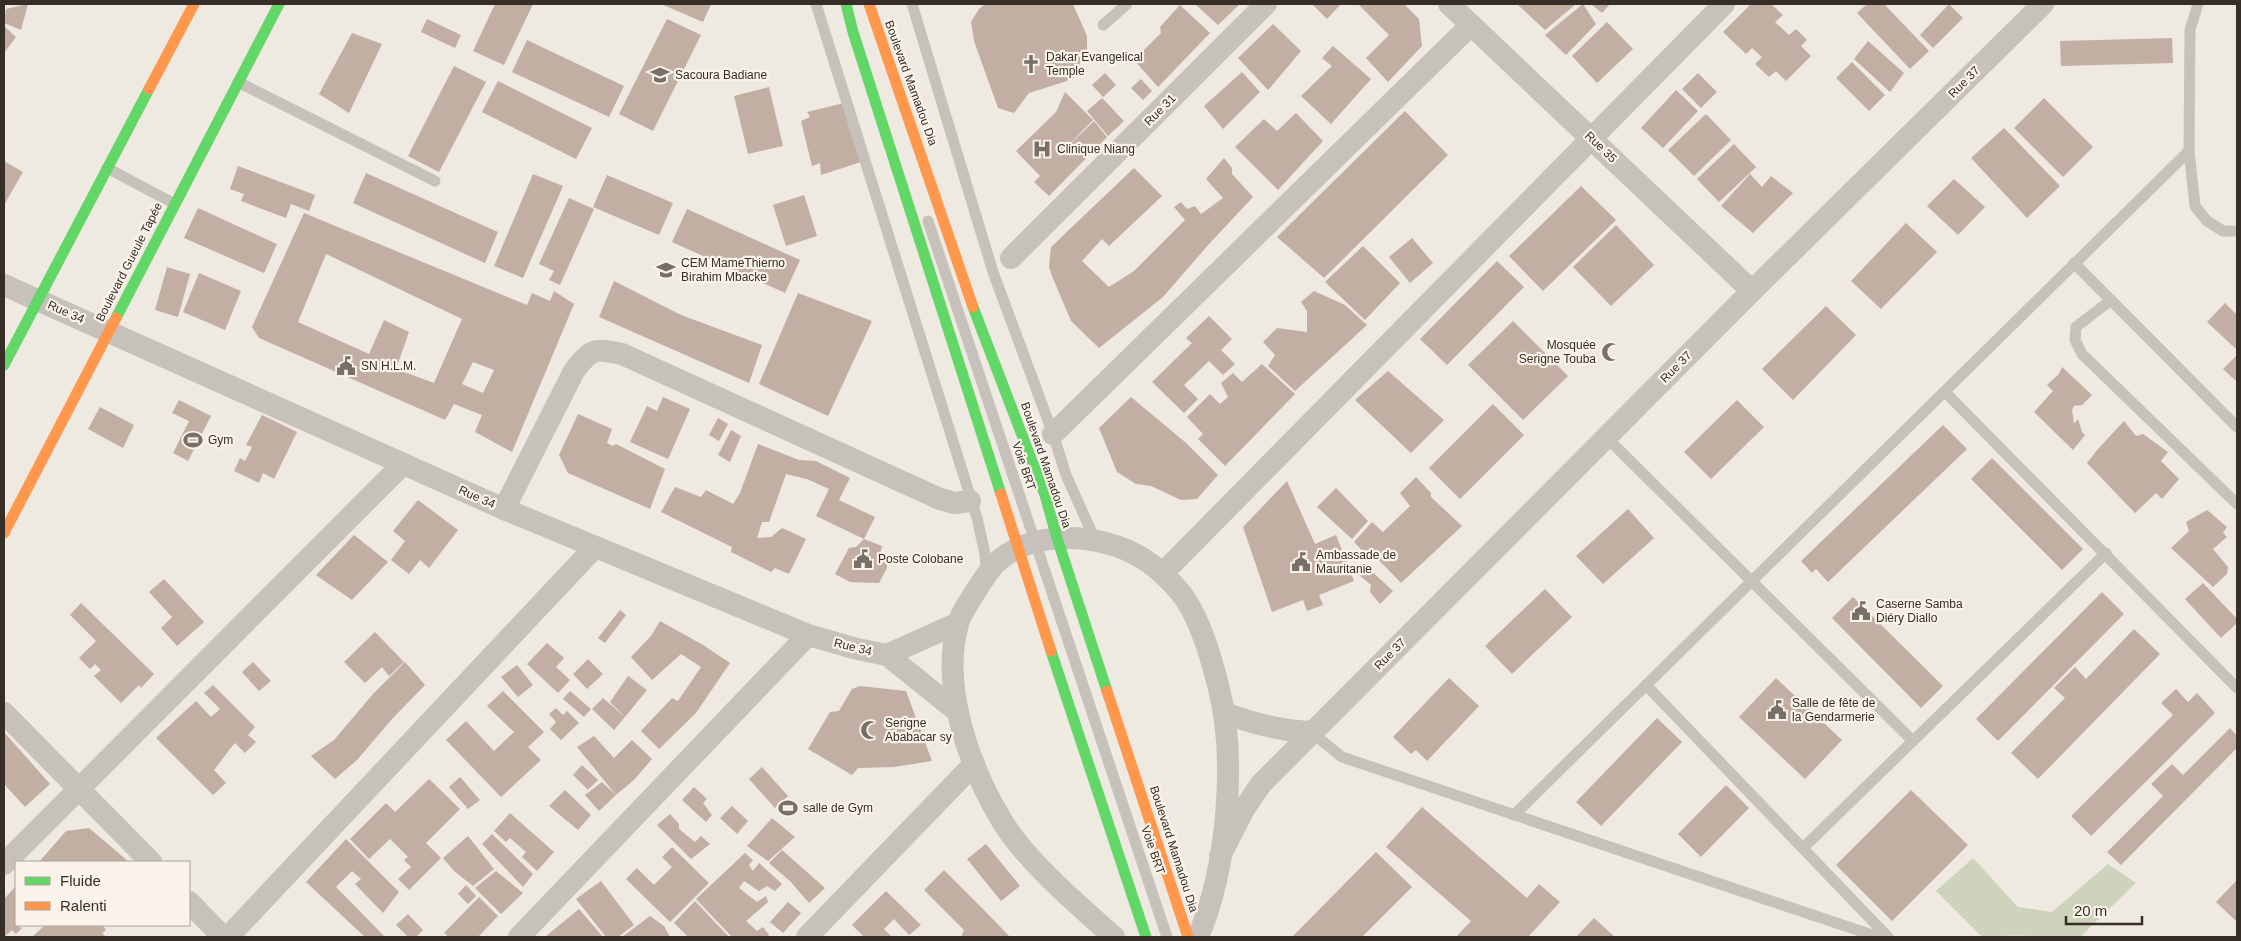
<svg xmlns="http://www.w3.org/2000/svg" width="2241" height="941" viewBox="0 0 2241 941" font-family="Helvetica,sans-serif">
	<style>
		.green { fill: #ced4bb }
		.building { fill: #c2aea2; fill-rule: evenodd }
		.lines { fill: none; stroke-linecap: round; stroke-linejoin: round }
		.lane { stroke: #c7c1bb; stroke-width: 11 }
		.street { stroke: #c7c1bb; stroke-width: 22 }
		.fast { stroke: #63d668; stroke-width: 11 }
		.slow { stroke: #ff974d; stroke-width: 11 }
		.labels { text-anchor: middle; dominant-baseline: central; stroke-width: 4.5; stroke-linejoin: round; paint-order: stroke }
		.poi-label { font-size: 12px; fill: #382e28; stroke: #faf3e9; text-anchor: start }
		.street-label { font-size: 12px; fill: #382e28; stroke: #faf3e9 }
	</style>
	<rect width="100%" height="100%" fill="#eee9e1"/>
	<path class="green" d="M1973,858L2018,907L2052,912L2108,864L2136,883L2080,937C2047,937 2014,934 1982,937L1936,891Z"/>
	<g class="building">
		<path d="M28,4L21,30L4,23L6,9Z"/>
		<path d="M495,4H533L504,65L473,51Z"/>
		<path d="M661,4H711L703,22Z"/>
		<path d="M985,4H1073L1087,36V54L1067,81L1029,93L1014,113L998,108L974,41L971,22L979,9Z"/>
		<path d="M1195,4H1240L1218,25Z"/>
		<path d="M1312,4H1341L1327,19Z"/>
		<path d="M1358,4H1404L1419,19L1422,46L1388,82L1366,58L1389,35Z"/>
		<path d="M1517,4H1576L1545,30Z"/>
		<path d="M1583,4L1596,24L1566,55L1545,35Z"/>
		<path d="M1591,4H1610L1602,13Z"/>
		<path d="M1751,4H1771L1783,15L1775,22L1789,35L1796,29L1807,40L1801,46L1811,56L1786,81L1776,71L1769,77L1755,64L1762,57L1752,48L1746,54L1723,32Z"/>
		<path d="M1867,4H1884L1929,51L1910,69L1857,13Z"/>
		<path d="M1949,4L1963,18L1933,48L1920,35Z"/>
		<path d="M1180,5L1210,33L1158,87L1134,60L1161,33L1160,27Z"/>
		<path d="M427,19L461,35L455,48L421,32Z"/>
		<path d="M667,19L701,35L653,131L619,114Z"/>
		<path d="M1607,22L1633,49L1597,83L1572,56Z"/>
		<path d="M1273,24L1301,51L1268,90L1238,58Z"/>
		<path d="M4,26L16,37L4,53Z"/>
		<path d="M352,33L382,44L349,113L319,94Z"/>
		<path d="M2172,38L2173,63L2061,66L2060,41Z"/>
		<path d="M527,40L624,86L609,117L512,72Z"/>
		<path d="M1868,41L1904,73L1890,92L1854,59Z"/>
		<path d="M1333,46L1371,79L1331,124L1301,96L1332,66L1322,58Z"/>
		<path d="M1852,62L1885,95L1869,111L1836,78Z"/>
		<path d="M454,66L486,82L439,172L408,156Z"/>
		<path d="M1242,72L1260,92L1223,129L1204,106Z"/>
		<path d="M1105,73L1116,85L1103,97L1092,85Z"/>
		<path d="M1698,73L1717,92L1701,108L1682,89Z"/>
		<path d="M1141,79L1152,91L1143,100L1131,88Z"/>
		<path d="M498,81L592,128L576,159L482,112Z"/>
		<path d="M769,87L783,146L748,154L734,96Z"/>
		<path d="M1676,90L1698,111L1663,148L1641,128Z"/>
		<path d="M1065,92L1093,120L1057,157L1094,121L1107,137L1049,196L1034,182L1040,176L1016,151L1056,112Z"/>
		<path d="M1102,98L1124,121L1108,136L1087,111Z"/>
		<path d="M2044,98L2093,147L2063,177L2014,128Z"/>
		<path d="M844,103L861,162L821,175L820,163L812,166L801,121L810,117L807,112Z"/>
		<path d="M1405,111L1448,155L1324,278L1277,237Z"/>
		<path d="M1296,113L1323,141L1278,190L1235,147L1264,119L1277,131Z"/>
		<path d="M1706,114L1731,140L1694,176L1668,150Z"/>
		<path d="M2004,128L2060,186L2027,218L1971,158Z"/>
		<path d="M1734,144L1756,167L1719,202L1697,179Z"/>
		<path d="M1224,158L1232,168V174L1253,197L1209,244L1163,297L1099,348L1071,321L1052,276L1049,267L1051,247L1134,168L1162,196L1109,246L1102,239L1082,261L1109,287L1134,271L1185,220L1174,207L1181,202L1187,209L1195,206L1201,214L1223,198L1206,179Z"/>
		<path d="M4,161L23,172L4,205Z"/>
		<path d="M238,166L315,195L309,211L291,204L286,218L241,201L244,194L230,189Z"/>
		<path d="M366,173L498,232L485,263L353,203Z"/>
		<path d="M533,174L563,186L523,278L494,266Z"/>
		<path d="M1750,174L1762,187L1771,176L1793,193L1753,233L1721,206Z"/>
		<path d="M607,175L673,203L659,235L593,207Z"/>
		<path d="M1954,179L1985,207L1958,235L1927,206Z"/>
		<path d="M1581,186L1616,220L1543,291L1509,256Z"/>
		<path d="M804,195L817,236L786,246L773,205Z"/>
		<path d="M569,198L594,209L560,285L549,280L554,271L539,264Z"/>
		<path d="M198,208L277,244L264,273L184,238Z"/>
		<path d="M687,209L800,260L785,293L672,242Z"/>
		<path d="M304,213L527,305L532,293L550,301L554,291L574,304L512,452L475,432L482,415L454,404L445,420L259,338L252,327ZM326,254L462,319L434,383L396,369L409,332L384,320L369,354L298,322ZM473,362L494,370L483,393L462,384Z"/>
		<path d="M1906,223L1937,252L1881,309L1851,281Z"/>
		<path d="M1616,225L1654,265L1611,306L1573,267Z"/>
		<path d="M1412,238L1433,263L1410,283L1389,257Z"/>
		<path d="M1363,246L1400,283L1365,320L1325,282Z"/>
		<path d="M1497,261L1524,287L1447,365L1420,339Z"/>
		<path d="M167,267L190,274L178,317L155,310Z"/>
		<path d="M199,273L241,291L225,330L183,312Z"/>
		<path d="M614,281L681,315L762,345L749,383L599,317Z"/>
		<path d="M1314,291L1345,305L1367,325L1295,391L1268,366L1275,355L1263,342L1277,328L1307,332V311L1301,302Z"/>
		<path d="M798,293L872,321L828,416L759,384Z"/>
		<path d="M2225,303L2237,315V350L2207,322Z"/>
		<path d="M1826,306L1856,335L1793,400L1762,369Z"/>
		<path d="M1209,316L1232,339L1221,350L1235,364L1223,375L1209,361L1184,385L1198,399L1184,413L1152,382L1192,343L1186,338Z"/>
		<path d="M1513,321L1568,376L1523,420L1468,365Z"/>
		<path d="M2237,355V382L2223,369Z"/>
		<path d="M1262,364L1295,394L1225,466L1198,439L1203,434L1187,417L1210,394L1220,404L1228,397L1221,383L1233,373L1242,382Z"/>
		<path d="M2062,367L2092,395L2082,405L2074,406L2072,410L2074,424L2078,419L2082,432L2085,435L2073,450L2034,412L2053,391L2047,385L2059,374Z"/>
		<path d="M1388,371L1444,420L1411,453L1355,400Z"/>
		<path d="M663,397L690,409L668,459L630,442L647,406L657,411Z"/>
		<path d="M1131,397L1185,442L1218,475L1197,499L1181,500L1151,486L1136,484L1117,472L1099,428Z"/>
		<path d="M179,400L211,416L188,461L173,453L189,421L172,413Z"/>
		<path d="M1737,400L1764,427L1711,479L1684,452Z"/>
		<path d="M1493,404L1524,435L1460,499L1429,468Z"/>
		<path d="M100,407L134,425L123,448L88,429Z"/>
		<path d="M578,414L612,429L607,443L613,446L616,444L665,469L650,509L568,473L559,455Z"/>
		<path d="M262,415L297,432L274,479L263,473L259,483L234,471L240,458L245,461L252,447L246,445Z"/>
		<path d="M718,418L728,424L719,441L709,435Z"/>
		<path d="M2124,421L2136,436L2143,434L2168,452L2161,461L2179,479L2162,499L2156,493L2135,513L2087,463L2098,449Z"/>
		<path d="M1943,425L1967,449L1828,582L1816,569L1812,573L1801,561Z"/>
		<path d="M731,430L741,436L730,462L718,455Z"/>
		<path d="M758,444L799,460L816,461L850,478L839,500L875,517L864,539L816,516L829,489L807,479L786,474L769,522H762L757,538L771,537L782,528L806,539L789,574L775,568L771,572L731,552L732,547L661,512L675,487L701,497L706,490L733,504L740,493Z"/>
		<path d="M1992,458L2083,549L2062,570L1971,479Z"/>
		<path d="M1416,477L1431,493V497L1462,526L1401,583L1374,555L1370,559L1354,542L1372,522L1383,532L1410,506L1400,493Z"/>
		<path d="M1287,481L1315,544L1336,535L1354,581L1319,595L1323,605L1307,611L1303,600L1272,612L1243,527Z"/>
		<path d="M1336,488L1368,521L1352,539L1317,507Z"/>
		<path d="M418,500L458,530L429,568L420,560L409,574L391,560L405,541L393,531Z"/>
		<path d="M1628,509L1654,538L1603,584L1576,556Z"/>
		<path d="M2207,510L2227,527L2223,533L2227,537L2213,549L2228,567L2227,574L2213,587L2171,548L2189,531L2186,522Z"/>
		<path d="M354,535L388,562L352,600L316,575Z"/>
		<path d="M864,539L882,546L880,555L887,562V568L879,583L850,582L835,574L849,548L856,547Z"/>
		<path d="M1366,566L1393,591L1380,604L1370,592L1371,585L1358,574Z"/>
		<path d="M164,579L204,622L177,646L161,628L172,617L149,592Z"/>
		<path d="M2203,583L2237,619V623L2221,638L2185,599Z"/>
		<path d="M1545,589L1572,617L1512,674L1485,646Z"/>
		<path d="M2102,592L2124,614L1998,741L1976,719Z"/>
		<path d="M1853,597L1943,686L1921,708L1832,618Z"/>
		<path d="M81,603L154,674L141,688L139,685L121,703L94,676L101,670L95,664L90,669L79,658L96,641L70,615Z"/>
		<path d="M620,610L626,615L605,643L598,638Z"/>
		<path d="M660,621L703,645L730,663L696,713L659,749L641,731L672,698L678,701L701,667L681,654L652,680L631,657L651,636Z"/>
		<path d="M2134,629L2160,654L2038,779L2011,753L2065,698L2054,688L2075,667L2086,679Z"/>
		<path d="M375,632L404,662L389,676L382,667L365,683L344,662Z"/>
		<path d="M547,643L564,658L556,667L570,680L558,693L527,664Z"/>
		<path d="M588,659L603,674L587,689L573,674Z"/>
		<path d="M253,662L271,681L259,691L242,672Z"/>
		<path d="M405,662L425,685L392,719L357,760L335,779L311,756L334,740L373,694Z"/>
		<path d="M517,665L533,685L518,697L501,677Z"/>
		<path d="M628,676L647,690L625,717L610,702Z"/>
		<path d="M1449,678L1479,706L1427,761L1416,750L1411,754L1393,737Z"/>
		<path d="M1776,678L1842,740L1805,779L1739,717Z"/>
		<path d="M213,685L255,727L248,735L256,742L245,753L235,743L230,749L214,770L226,783L213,795L156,738L196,701L211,717L220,709L204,693Z"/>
		<path d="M860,686L906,691L932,761L894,767L858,768L852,775L808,749L830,712L839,711L852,689Z"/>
		<path d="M2176,689L2188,702L2197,693L2215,713L2091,836L2071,816L2173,715L2161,703Z"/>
		<path d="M503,691L544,732L528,747L541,760L501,797L446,740L466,721L494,751L514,732L487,706Z"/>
		<path d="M570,691L591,709L584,717L563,699Z"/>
		<path d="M603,698L625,717L614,730L592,709Z"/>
		<path d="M556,708L563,715L567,711L579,723L561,740L550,729L556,722L549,714Z"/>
		<path d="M1657,718L1682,742L1601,826L1576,802Z"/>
		<path d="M2230,728L2237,736V748L2121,865L2107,852L2163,796L2151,784L2172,764L2183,775Z"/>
		<path d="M4,732L50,784L25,807L4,784Z"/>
		<path d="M594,736L614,758L632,740L652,759L634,780L616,795L577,747Z"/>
		<path d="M582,765L598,780L588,790L573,775Z"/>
		<path d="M762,767L788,796L775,808L749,779Z"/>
		<path d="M460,777L480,800L468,809L449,787Z"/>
		<path d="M429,779L460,809L426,843L441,858L409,890L398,879L411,867L404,860L408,857L390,839L369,859L350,839L386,803L395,812Z"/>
		<path d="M602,782L616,795L599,811L585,795Z"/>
		<path d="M1726,785L1749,808L1701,857L1678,834Z"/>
		<path d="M694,787L707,799L703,803L712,815L706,822L682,800Z"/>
		<path d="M565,790L591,815L578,830L549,806Z"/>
		<path d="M1911,790L1968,845L1892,921L1836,865Z"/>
		<path d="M732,806L748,821L737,834L720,818Z"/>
		<path d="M1422,807L1527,898L1539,884L1560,902L1528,937H1456L1471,921L1386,847Z"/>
		<path d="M510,813L554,852L537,871L522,857L526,852L510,838L506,842L494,831Z"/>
		<path d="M670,814L679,824V829L695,842L701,836L710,844L691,859L657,825Z"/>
		<path d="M772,818L795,837L768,861L747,846Z"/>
		<path d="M89,828L129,862H39L66,831Z"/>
		<path d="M492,834L533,874L523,887L482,844Z"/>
		<path d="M468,836L494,869L473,886L454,871L443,858Z"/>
		<path d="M346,839L399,892L383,913L355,884L361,879L352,871L336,887L385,937H365L306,882Z"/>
		<path d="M986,844L1020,886L1001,901L967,859Z"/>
		<path d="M672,847L709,883L670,922L626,879L637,868L654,885L672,867L662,857Z"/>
		<path d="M782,850L825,888L809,903L790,881L769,863Z"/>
		<path d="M1376,852L1412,887L1362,937H1292Z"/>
		<path d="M745,853L753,860L749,865L753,871L759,863L782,884L775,891L767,886L759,891L744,881L739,888L757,902L766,896L768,902L746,921L757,931L763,927L769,935L767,937H732L696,899Z"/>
		<path d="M944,870L984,910L1010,937H961L964,930L924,890Z"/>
		<path d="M496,871L523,893L501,914L475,888Z"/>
		<path d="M2237,880V922L2216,902Z"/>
		<path d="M601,881L634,925L618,937H606L576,899Z"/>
		<path d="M466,885L476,896L468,904L458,894Z"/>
		<path d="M16,886V925L22,928L16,934L12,930L4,937V899Z"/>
		<path d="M886,891L921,925L909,935L894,919L884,929L892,937H864L852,925Z"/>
		<path d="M479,897L498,916L478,937H449L444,933Z"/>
		<path d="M695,901L729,937H688L674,923Z"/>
		<path d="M788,902L801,913L783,933L770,922Z"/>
		<path d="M579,909L603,937H545Z"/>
		<path d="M408,914L423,930L416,937H408L396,925Z"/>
		<path d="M650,916L664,926L670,937H622Z"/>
		<path d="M1594,918L1615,937H1576Z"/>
		<path d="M45,925H102L106,930L102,933L106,937H32Z"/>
	</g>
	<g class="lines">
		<g class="lane">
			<path d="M816,4L977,518L985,554L986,571"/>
			<path d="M912,4L993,272L1053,434L1066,475L1096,542"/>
			<path d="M2198,4L2190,30L2189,151L2195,206L2207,221L2223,231H2237"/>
			<path d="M1103,25L1127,4"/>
			<path d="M238,82L435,181"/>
			<path d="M107,168L175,204"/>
			<path d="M928,221L1167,937"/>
			<path d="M2074,263L2237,427"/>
			<path d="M2111,300L2076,327L2075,340L2082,354L2237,504"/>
			<path d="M1945,392L2237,688"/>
			<path d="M1607,438L1913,741"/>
			<path d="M1646,685L1888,937"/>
			<path d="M1311,732L1342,757L1878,937"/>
			<path d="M1514,815L2189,151"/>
			<path d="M1803,848L2106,553"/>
		</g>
		<g class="street">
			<path d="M1449,4L1752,291"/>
			<path d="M1011,258L1266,4"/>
			<path d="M4,285L504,509L808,635L857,649L887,655L958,623"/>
			<path d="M1053,434L1471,25"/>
			<path d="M504,509L574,371C592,348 594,348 622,354L940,499L955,503L970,501"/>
			<path d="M1163,573L1724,4"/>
			<path d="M887,655L958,712"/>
			<path d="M4,713L151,862"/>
			<path d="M1225,713C1254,724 1281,731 1311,732"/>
			<path d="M1220,856L1244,809L1261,784L1752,291L2043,4"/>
			<path d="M4,864L403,464"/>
			<path d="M189,902L223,937"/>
			<path d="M228,937L595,547"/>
			<path d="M519,937L808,635"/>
			<path d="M807,937L974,764"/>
			<path d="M1114,937C1078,905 1027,862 1002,821C970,768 940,687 958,624C960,615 967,605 972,597C979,586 986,574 995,564C1031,528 1102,533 1142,558C1157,567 1169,579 1180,592C1199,615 1212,660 1219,689C1237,761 1227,869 1198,937"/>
		</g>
		<g class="fast">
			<path d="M846,4L853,32L1001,494"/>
			<path d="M973,307L1045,495L1057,538L1107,691"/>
			<path d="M116,318L279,4"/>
			<path d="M4,365L149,89"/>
			<path d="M1051,651L1146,937"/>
		</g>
		<g class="slow">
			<path d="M869,4L973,307"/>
			<path d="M149,89L194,4"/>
			<path d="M1001,494L1051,651"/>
			<path d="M4,533L116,318"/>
			<path d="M1107,691L1188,937"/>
		</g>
	</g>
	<defs>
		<g id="church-bare" transform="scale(1.5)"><path d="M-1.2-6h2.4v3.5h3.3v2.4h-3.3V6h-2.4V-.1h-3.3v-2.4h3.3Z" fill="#786f69" stroke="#faf3e9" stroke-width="2.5" paint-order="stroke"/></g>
		<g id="school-bare" transform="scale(1.5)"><path d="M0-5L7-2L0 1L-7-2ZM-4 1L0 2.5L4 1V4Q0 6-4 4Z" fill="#786f69" stroke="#faf3e9" stroke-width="2.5" paint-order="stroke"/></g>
		<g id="hospital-bare" transform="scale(1.5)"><path d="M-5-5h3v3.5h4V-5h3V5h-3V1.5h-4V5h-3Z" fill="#786f69" stroke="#faf3e9" stroke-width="2.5" paint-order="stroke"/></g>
		<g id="mosque-bare" transform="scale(1.5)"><path d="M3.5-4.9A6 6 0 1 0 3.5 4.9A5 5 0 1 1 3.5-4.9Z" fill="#786f69" stroke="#faf3e9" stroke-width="2.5" paint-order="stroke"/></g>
		<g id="civic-bare" transform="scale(1.5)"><path d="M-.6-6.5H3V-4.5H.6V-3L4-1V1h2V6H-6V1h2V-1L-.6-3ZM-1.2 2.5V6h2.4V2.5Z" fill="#786f69" stroke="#faf3e9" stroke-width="2.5" paint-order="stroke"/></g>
		<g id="stadium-bare" transform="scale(1.5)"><path d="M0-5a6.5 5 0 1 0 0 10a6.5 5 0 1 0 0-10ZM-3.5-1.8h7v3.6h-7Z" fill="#786f69" stroke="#faf3e9" stroke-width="2.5" paint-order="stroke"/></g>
	</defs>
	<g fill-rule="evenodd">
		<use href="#church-bare" x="1031" y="64"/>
		<use href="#school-bare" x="660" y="75"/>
		<use href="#hospital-bare" x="1042" y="149"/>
		<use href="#school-bare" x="666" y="270"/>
		<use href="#mosque-bare" x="1611" y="352"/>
		<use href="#civic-bare" x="346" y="366"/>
		<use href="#stadium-bare" x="193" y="440"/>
		<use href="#civic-bare" x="863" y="559"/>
		<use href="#civic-bare" x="1301" y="562"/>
		<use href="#civic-bare" x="1861" y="611"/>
		<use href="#civic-bare" x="1777" y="710"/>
		<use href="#mosque-bare" x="870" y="730"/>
		<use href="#stadium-bare" x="788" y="808"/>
	</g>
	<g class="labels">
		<g class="poi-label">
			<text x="1046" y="57">Dakar Evangelical<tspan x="1046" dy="14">Temple</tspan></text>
			<text x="675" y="75">Sacoura Badiane</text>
			<text x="1057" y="149">Clinique Niang</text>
			<text x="681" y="263">CEM MameThierno<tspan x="681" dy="14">Birahim Mbacke</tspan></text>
			<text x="1596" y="345" text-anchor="end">Mosquée<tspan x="1596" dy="14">Serigne Touba</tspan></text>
			<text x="361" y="366">SN H.L.M.</text>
			<text x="208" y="440">Gym</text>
			<text x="1316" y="555">Ambassade de<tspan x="1316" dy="14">Mauritanie</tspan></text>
			<text x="878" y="559">Poste Colobane</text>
			<text x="1876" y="604">Caserne Samba<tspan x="1876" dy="14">Diéry Diallo</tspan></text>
			<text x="1792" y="703">Salle de fête de<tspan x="1792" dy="14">la Gendarmerie</tspan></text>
			<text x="885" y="723">Serigne<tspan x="885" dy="14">Ababacar sy</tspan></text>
			<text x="803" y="808">salle de Gym</text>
		</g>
		<g class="street-label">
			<text transform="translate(1964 82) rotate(-45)">Rue 37</text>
			<text transform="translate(911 83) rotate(70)">Boulevard Mamadou Dia</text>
			<text transform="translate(1160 110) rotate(-45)">Rue 31</text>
			<text transform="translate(1601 147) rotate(44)">Rue 35</text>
			<text transform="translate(129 262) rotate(-63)">Boulevard Gueule Tapée</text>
			<text transform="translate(66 312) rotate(24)">Rue 34</text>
			<text transform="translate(1676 367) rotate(-45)">Rue 37</text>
			<text transform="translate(1046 465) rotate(71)">Boulevard Mamadou Dia</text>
			<text transform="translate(1024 466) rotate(71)">Voie BRT</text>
			<text transform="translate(477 497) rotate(24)">Rue 34</text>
			<text transform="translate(853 647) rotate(14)">Rue 34</text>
			<text transform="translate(1390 654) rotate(-45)">Rue 37</text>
			<text transform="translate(1174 849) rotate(72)">Boulevard Mamadou Dia</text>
			<text transform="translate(1153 850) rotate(71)">Voie BRT</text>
		</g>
	</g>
	<rect width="2241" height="941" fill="none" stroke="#382e28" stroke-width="10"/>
	<rect x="15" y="861" width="175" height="65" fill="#faf3e9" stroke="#aca49c"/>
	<rect x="25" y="877" width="25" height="8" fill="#63d668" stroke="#aca49c"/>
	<text x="60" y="886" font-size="15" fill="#382e28">Fluide</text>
	<rect x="25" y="902" width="25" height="8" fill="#ff974d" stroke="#aca49c"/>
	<text x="60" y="911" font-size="15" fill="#382e28">Ralenti</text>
	<path d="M2066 916v8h76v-8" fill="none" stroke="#382e28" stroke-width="2.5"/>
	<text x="2074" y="916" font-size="15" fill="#382e28" stroke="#faf3e9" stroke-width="4" paint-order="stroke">20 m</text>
</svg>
